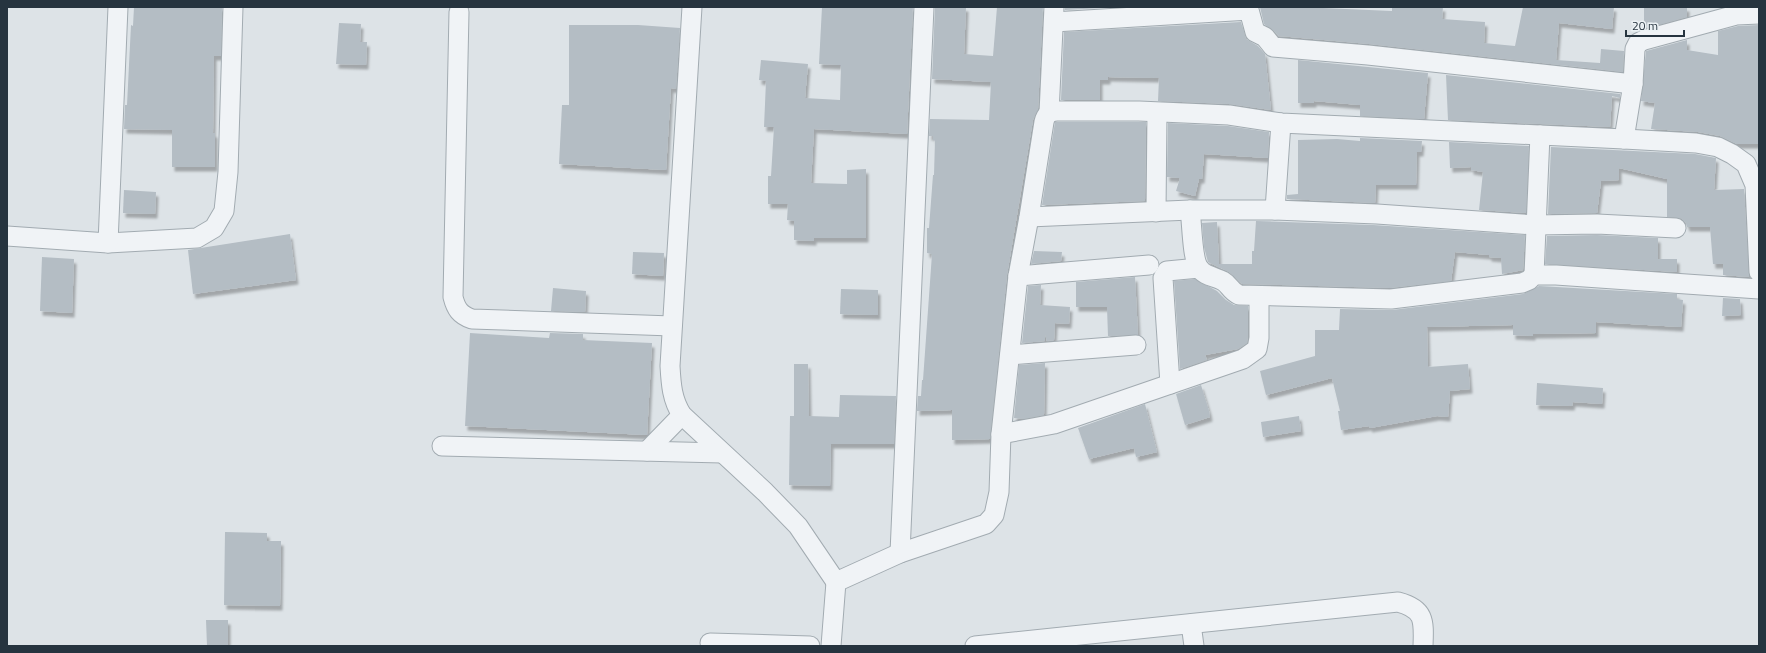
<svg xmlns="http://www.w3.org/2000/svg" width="1766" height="653" viewBox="0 0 1766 653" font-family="'Titillium Web',sans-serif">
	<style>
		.building { fill: #b4bdc4; filter: url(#shadow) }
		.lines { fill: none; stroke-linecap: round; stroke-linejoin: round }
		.street-casing { stroke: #a2abb1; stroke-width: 21 }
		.street { stroke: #f0f3f6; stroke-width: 19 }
	</style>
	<defs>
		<filter id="shadow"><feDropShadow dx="2.5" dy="4.5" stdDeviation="1" flood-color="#0004"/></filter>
	</defs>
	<rect width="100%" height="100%" fill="#dde3e7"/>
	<g class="building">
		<path d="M134,7H222L221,56H214L213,133H215V167H172V130L124,129L125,105H127L131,25L133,26Z"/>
		<path d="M822,7H913L907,134L814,129L811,183L847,184V170L866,169V238H814V241L794,240V221L787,220L788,204H768V176H771L774,127H764L766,81L759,80L761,60L808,64L805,98L840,100L841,65L819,64Z"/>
		<path d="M935,7H966L964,54L993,56L997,7H1043L1038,109L1033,120L1007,275L990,439L952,440V410L917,411L918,396H921L922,380H923L932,254L927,253V228H929L933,175H934L935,140H933V136H929L930,119L989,120L991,82L932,79Z"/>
		<path d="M1065,7H1119L1065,10Z"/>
		<path d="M1260,7H1323V8L1392,11V7H1443L1442,19L1485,22L1484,43L1515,46L1523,7H1614L1612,29L1559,23L1556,60L1600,63L1601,49L1624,51L1623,72L1369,44L1279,36L1273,30L1264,24Z"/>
		<path d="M1644,7H1687V17L1644,29Z"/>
		<path d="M1241,22L1246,39L1258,46L1265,54L1271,110L1229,104L1158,101L1159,78L1108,77V80H1100V100H1061L1064,32Z"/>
		<path d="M339,23L361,24L360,42H367L366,65L336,64Z"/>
		<path d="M569,25H638L680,28L676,89L671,88L666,170L559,164L562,105H569Z"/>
		<path d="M1759,25V144H1737L1720,136L1698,132L1651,129L1655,103L1641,101L1646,51L1687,40V50L1718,55V31L1738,26Z"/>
		<path d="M1298,60L1428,73L1424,119L1360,116V105L1314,101V103H1298Z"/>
		<path d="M1446,75L1620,94V98L1612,96L1610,127L1448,120Z"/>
		<path d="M1055,122H1146L1145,201L1042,205Z"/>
		<path d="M1168,123L1228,126L1269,132L1268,158L1204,154L1202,179H1199L1195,196L1176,191L1180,178L1167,177Z"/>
		<path d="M1360,138L1422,141L1421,152H1417L1416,185H1376L1375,203L1287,199V195L1298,194V140L1337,139L1360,141Z"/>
		<path d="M1449,142L1529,146L1526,213L1479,210L1483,172L1471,170V167L1450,168Z"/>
		<path d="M1551,147L1695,154L1716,158L1714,190L1744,189L1749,277L1723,275V264H1713L1710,227H1687L1686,223L1682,219L1667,217V179L1619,168V180L1601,181L1597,213L1548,214Z"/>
		<path d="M124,190L156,192L155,214L123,213Z"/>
		<path d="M1256,221L1373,225L1525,235L1523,270L1502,274L1501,258L1489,257V255L1455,252L1451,281L1390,288L1242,284L1229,272L1208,262L1204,247L1202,223L1217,222L1219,264H1252V251H1254Z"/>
		<path d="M290,234L296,280L193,294L188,250Z"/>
		<path d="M1597,235L1658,238V259H1677V272L1545,264L1547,236Z"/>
		<path d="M1034,251L1062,252L1061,261L1031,264Z"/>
		<path d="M633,252L664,253L663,276L632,274Z"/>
		<path d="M42,257L74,259L72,313L40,311Z"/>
		<path d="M1135,277L1138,335L1108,336L1107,307H1076V282Z"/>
		<path d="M1195,279L1217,291L1226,300L1234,305L1248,306V337L1247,343L1238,349L1205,355L1207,360L1180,369L1174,281Z"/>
		<path d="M1041,285L1040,305L1070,307L1069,324L1055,323L1054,340L1047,341L1045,334V341L1022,343L1028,286Z"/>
		<path d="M1539,286L1677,294V299L1683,300L1681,327L1596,322V333L1533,334V336L1513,335V325L1427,327L1428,367L1468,364L1470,389L1450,391L1448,417L1437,416L1370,428L1369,426L1341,430L1338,411H1340L1332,378L1266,395L1260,371L1315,356V330H1339L1340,309L1392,310L1523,294Z"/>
		<path d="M553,288L586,291L585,312L551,311Z"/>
		<path d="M841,289L878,290V315L840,314Z"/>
		<path d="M1723,298L1740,299L1741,315L1722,316Z"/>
		<path d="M470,333L549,338L550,333L583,334V340L652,343L647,435L465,426Z"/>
		<path d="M1045,363L1044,415L1024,419L1014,418L1019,365Z"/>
		<path d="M794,364H808L809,416L839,417L840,395L896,396L894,444H831L830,486L789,485L790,416H794Z"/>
		<path d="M1537,383L1603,388L1602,404L1573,402L1572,406L1536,405Z"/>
		<path d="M1201,385L1209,411L1210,417L1185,425L1176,394Z"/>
		<path d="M1145,404L1157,452L1136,457L1134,448L1089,459L1078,428Z"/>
		<path d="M1299,416L1301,431L1263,437L1261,422Z"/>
		<path d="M225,532L267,533V541H281L280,606L224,605Z"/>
		<path d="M206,620H228V646H207Z"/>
	</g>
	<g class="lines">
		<g class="street-casing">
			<g id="street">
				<path d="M692,7L670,366C671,384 672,400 682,415L765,492L798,526L836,582"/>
				<path d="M459,12L453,297C456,309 460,315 472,319L672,326"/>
				<path d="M1054,22L1249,10L1255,32L1265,37L1273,47L1368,55L1633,84"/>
				<path d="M1049,113L1054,7"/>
				<path d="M1624,139L1633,84L1635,49L1638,43L1644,40L1736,15L1759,14"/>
				<path d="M1190,210C1192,222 1192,259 1199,268C1204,276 1216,277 1223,281C1230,285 1230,291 1239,295L1391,299L1522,283L1529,280L1534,275H1556L1759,289"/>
				<path d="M1275,210L1281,123"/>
				<path d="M1156,212L1157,113"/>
				<path d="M1029,217L1190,210H1275L1377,214L1535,225L1597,224L1676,228"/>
				<path d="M7,236L108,243L197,238L214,228L224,211L228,172L233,7"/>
				<path d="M108,243L118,7"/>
				<path d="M1534,275L1540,135"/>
				<path d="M1018,276L1149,265"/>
				<path d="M1010,355L1136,345"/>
				<path d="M1170,384L1163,278L1167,271L1199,268"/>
				<path d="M1001,434L1054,424L1243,359L1257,349L1259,338V296"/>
				<path d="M442,446L722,453"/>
				<path d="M647,451L682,415"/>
				<path d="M900,553L924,7"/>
				<path d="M1191,624L1194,646"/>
				<path d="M710,643L810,646"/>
				<path d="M831,646L836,582L900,553L986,524L994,515L999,492L1001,434L1018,276L1029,217L1044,122C1046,114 1049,112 1056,111H1139L1229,115L1281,123L1624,139L1696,143L1718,147L1732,154L1746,164L1755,185L1759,272"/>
				<path d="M975,646L1398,602C1425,609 1424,621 1423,646"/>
			</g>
		</g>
		<use href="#street" class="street"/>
	</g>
	<rect width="1766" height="653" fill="none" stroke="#26343f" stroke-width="16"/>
	<path d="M1626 30v6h58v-6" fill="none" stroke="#26343f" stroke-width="2"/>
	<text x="1632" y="30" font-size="12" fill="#26343f" stroke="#ecf2f5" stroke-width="3" paint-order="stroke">20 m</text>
</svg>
